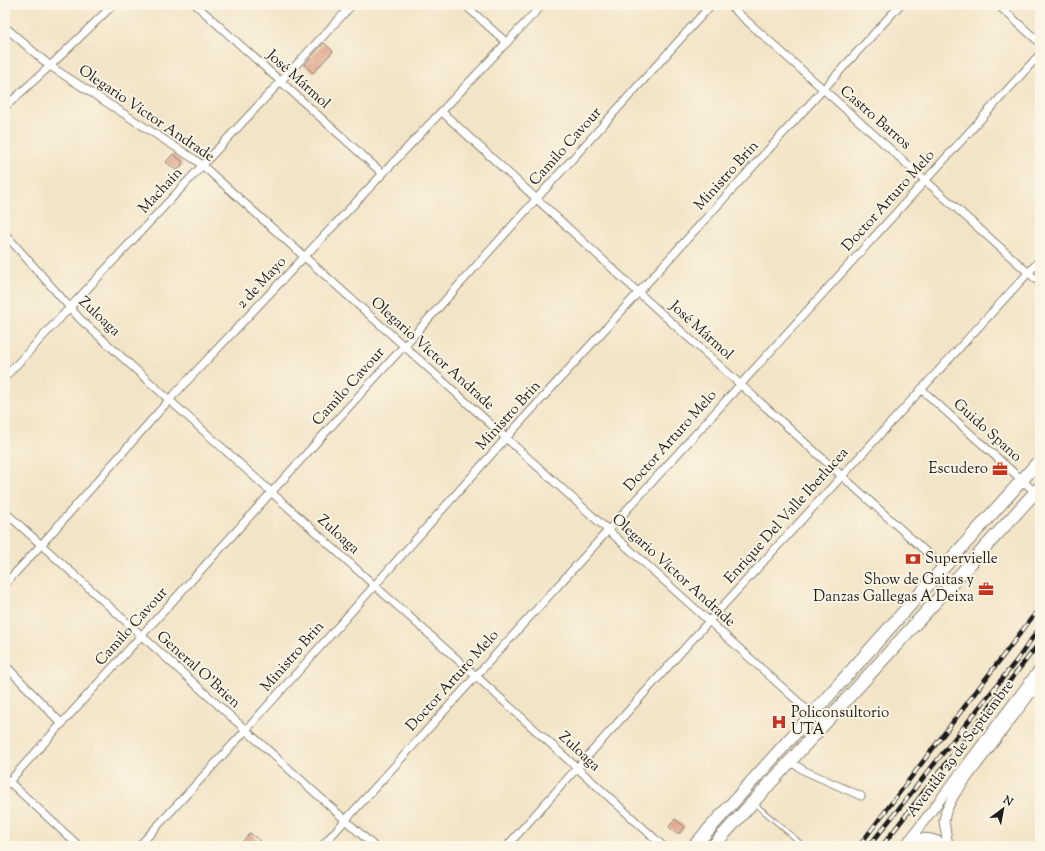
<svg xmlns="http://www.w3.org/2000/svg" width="1045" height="851" viewBox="0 0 1045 851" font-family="'Sorts Mill Goudy',serif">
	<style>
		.building { fill: #dd987d }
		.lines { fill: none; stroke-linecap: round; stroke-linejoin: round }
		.service-casing { stroke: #878071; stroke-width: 5.5 }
		.minor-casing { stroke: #878071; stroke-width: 9 }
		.tertiary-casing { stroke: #878071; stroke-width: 11 }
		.primary-casing { stroke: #878071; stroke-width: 14 }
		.service { stroke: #fff; stroke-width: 3.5 }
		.minor { stroke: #fff; stroke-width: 7 }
		.tertiary { stroke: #fff; stroke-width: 9 }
		.primary { stroke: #fff; stroke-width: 12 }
		.rail-casing { stroke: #1c1c1c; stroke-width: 4.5 }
		.rail { stroke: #fcf5e5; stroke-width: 3; stroke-dasharray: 9; stroke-linecap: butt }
		.labels { text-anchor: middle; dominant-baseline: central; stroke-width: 4; stroke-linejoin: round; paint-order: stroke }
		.street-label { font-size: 15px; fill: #1c1c1c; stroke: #fcf5e5 }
		.poi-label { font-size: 15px; fill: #1c1c1c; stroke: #fcf5e5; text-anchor: end }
	</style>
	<rect width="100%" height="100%" fill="#fcf5e5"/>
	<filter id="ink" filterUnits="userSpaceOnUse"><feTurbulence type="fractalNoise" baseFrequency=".025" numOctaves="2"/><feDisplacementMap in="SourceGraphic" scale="8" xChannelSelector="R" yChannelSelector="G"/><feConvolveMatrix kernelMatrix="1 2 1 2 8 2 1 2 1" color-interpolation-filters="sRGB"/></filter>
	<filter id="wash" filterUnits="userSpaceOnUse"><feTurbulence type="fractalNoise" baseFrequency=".012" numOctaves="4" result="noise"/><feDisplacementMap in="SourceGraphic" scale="16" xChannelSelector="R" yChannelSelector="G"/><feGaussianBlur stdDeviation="0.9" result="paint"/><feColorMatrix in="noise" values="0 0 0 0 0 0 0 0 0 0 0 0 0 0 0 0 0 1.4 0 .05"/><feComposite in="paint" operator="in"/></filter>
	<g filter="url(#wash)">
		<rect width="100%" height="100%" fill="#f2e4c6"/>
		<g id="blocks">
			<g class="building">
				<path d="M324,43L333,51L313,73L304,65Z"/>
				<path d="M173,154L182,161V165L177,171L166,162Z"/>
				<path d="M675,819L685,827L680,833H675L669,827Z"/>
				<path d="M250,833L266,846H239Z"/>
			</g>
		</g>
	</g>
	<g filter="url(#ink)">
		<use href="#blocks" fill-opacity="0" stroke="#878071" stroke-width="1"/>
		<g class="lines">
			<g class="service-casing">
				<path id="service" d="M755,804L804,846"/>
			</g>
			<g class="minor-casing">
				<g id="minor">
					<path d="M196,5L382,173"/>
					<path d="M465,5L507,43"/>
					<path d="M729,5L1040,283"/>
					<path d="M998,5L1040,43"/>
					<path d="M5,27L50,66L194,159L202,165L404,346L823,724"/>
					<path d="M5,107L50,66L113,5"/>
					<path d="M442,112L639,293L944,568"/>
					<path d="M5,234L81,320L374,585L476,676L663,846"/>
					<path d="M5,377L352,5"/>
					<path d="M921,389L1035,492"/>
					<path d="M5,512L374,846"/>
					<path d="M5,584L41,545L170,399L542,5"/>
					<path d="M5,665L62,724"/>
					<path d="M789,761L805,771L861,796"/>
					<path d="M5,778L79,846"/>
					<path d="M5,786L404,346L711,5"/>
					<path d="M139,846L246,730L506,438L900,5"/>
					<path d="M322,846L1040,54"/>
					<path d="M507,846L709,621L1040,260"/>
				</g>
			</g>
			<g class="tertiary-casing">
				<g id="tertiary">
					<path d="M909,840C923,837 934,837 945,846"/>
					<path d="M905,846L1040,668"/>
					<path d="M948,846L944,821L946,811L954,795L1040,681"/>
				</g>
			</g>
			<g class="primary-casing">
				<g id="primary">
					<path d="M694,846L1040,460"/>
					<path d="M713,846L1040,487"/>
				</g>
			</g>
			<use href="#service" class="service"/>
			<use href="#minor" class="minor"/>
			<use href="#tertiary" class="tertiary"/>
			<use href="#primary" class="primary"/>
			<g class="rail-casing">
				<g id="rail">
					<path d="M859,846L1040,607"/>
					<path d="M869,846L1017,660L1040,627"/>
					<path d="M882,846L1040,642"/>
				</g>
			</g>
			<use href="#rail" class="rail"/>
		</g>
	</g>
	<defs>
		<g id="office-bare" transform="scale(1.2)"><path d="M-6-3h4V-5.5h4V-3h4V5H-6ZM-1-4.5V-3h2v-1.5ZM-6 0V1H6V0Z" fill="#c8321e" stroke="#fcf5e5" stroke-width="2.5" paint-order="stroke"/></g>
		<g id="bank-bare" transform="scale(1.2)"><path d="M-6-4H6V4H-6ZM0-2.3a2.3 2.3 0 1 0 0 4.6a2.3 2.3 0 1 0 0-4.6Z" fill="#c8321e" stroke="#fcf5e5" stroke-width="2.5" paint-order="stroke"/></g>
		<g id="hospital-bare" transform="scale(1.2)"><path d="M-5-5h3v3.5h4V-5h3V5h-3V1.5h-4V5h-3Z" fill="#c8321e" stroke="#fcf5e5" stroke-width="2.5" paint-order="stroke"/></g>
	</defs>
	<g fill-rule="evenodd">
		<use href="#office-bare" x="1000" y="469"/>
		<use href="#bank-bare" x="913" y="559"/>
		<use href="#office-bare" x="986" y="589"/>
		<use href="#hospital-bare" x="779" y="722"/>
	</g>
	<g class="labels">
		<g class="street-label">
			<text transform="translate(298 80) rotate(42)">José Mármol</text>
			<text transform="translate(146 114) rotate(34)">Olegario Víctor Andrade</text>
			<text transform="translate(875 118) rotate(41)">Castro Barros</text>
			<text transform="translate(566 147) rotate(-48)">Camilo Cavour</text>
			<text transform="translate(727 176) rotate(-48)">Ministro Brin</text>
			<text transform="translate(161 191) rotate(-47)">Machain</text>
			<text transform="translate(889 201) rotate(-48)">Doctor Arturo Melo</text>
			<text transform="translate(262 283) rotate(-47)">2 de Mayo</text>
			<text transform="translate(99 317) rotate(43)">Zuloaga</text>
			<text transform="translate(701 331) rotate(42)">José Mármol</text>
			<text transform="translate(432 354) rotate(42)">Olegario Víctor Andrade</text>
			<text transform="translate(349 387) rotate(-48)">Camilo Cavour</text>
			<text transform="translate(509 416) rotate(-48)">Ministro Brin</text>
			<text transform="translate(987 431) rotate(42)">Guido Spano</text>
			<text transform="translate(671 441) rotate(-48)">Doctor Arturo Melo</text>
			<text transform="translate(787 516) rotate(-48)">Enrique Del Valle Iberlucea</text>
			<text transform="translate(338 535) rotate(42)">Zuloaga</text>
			<text transform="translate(673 571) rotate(42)">Olegario Víctor Andrade</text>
			<text transform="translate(132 627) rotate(-48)">Camilo Cavour</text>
			<text transform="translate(293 657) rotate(-49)">Ministro Brin</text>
			<text transform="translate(198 670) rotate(42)">General O'Brien</text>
			<text transform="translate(453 681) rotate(-48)">Doctor Arturo Melo</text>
			<text transform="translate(961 749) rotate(-53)">Avenida 29 de Septiembre</text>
			<text transform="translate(579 752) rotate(43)">Zuloaga</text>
		</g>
		<g class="poi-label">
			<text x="988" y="469">Escudero</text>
			<text x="925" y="559" text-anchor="start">Supervielle</text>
			<text x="974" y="580">Show de Gaitas y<tspan x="974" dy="17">Danzas Gallegas A Deixa</tspan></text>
			<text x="791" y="713" text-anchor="start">Policonsultorio<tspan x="791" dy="17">UTA</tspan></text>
		</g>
	</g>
	<rect width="1045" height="851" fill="none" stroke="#fcf5e5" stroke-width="20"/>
	<g transform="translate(1003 809) rotate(32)" stroke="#fcf5e5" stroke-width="3" paint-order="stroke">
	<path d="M0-3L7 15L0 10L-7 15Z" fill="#1c1c1c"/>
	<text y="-6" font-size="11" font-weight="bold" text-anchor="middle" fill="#1c1c1c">N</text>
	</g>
</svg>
